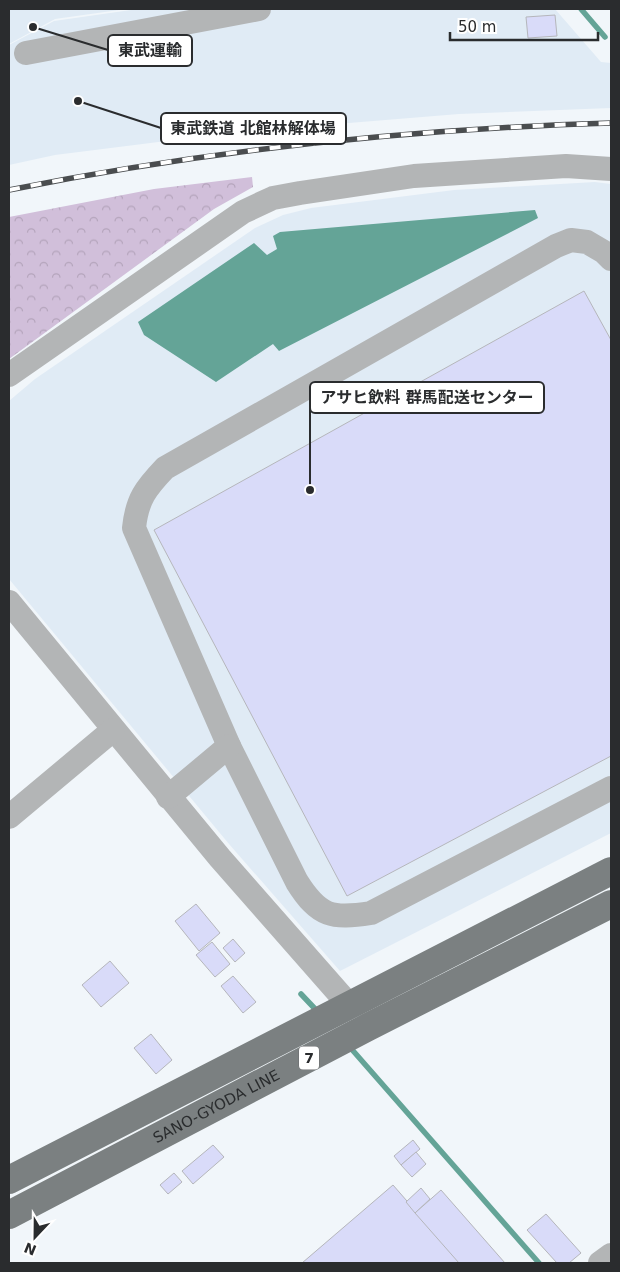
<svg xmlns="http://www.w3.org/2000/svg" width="620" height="1272" viewBox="0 0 620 1272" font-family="'DejaVu Sans','Noto Sans JP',sans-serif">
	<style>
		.built { fill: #e0ebf5 }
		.park { fill: url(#park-crowns) }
		.water { fill: #64a497 }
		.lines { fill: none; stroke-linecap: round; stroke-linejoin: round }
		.stream { stroke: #64a497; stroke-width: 5.5 }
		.building { fill: #d9dbf9; stroke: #b5b6bb }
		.minor { stroke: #b3b5b6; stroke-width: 24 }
		.major { stroke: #7b8081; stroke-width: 28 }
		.rail-casing { stroke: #4a4d4f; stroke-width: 5.5 }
		.rail { stroke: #fff; stroke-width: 4; stroke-dasharray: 11; stroke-linecap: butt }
		.labels { text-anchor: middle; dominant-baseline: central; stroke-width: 5; stroke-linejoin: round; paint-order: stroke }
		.shield { fill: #fff; stroke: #6a6b6d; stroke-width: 1 }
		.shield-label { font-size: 14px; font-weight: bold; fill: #2a2c2e }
		.street-label { font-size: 15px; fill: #2a2c2e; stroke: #fff }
		.leader { fill: none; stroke: #2a2c2e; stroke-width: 2 }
		.callout-dot { fill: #2a2c2e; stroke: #fff; stroke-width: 2 }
		.callout { fill: #fff; stroke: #2a2c2e; stroke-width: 2 }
		.callout-label { font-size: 16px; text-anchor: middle; font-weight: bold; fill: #2a2c2e }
	</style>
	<defs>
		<pattern id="park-crowns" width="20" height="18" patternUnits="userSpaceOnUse" patternTransform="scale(1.25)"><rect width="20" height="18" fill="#d1bfda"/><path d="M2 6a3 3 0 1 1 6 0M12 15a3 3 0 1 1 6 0" fill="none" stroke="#b4a4bb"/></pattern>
	</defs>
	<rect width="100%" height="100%" fill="#f1f6fa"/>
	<g class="built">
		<path d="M9,9H126L55,19L9,44Z"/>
		<path d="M138,9H555L601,62L611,63V108L459,114L238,132L55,155L9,165V45L54,21Z"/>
		<path d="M595,182L611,184V833L340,971L229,844L9,579V401L35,379L255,228L283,215L311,208L454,190Z"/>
	</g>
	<path class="park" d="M252,177L253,187L214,209L9,359V217L154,189Z"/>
	<path class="water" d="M535,210L538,218L279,351L273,344L216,382L144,335L138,322L254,243L267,255L277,249L273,236L280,232Z"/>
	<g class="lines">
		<g class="stream">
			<path d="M581,9L605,37"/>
			<path d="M301,994L318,1012"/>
			<path d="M348,1045L539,1263"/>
		</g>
	</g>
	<g class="building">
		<path d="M555,15L557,36L528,38L526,17Z"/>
		<path d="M584,291L611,340V756L347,896L154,530Z"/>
		<path d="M196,904L220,933L199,951L175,921Z"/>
		<path d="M233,939L245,953L235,962L223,948Z"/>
		<path d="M212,942L230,964L215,977L196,955Z"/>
		<path d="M110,961L129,983L101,1007L82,985Z"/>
		<path d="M233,976L256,1002L243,1013L221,986Z"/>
		<path d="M151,1034L172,1060L156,1074L134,1048Z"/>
		<path d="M413,1140L420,1149L401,1165L394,1156Z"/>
		<path d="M213,1145L224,1157L193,1184L182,1171Z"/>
		<path d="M416,1152L426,1164L412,1177L401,1165Z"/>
		<path d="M174,1173L182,1182L168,1194L160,1185Z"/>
		<path d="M393,1185L461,1263H302Z"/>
		<path d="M421,1188L430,1199L415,1213L406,1202Z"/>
		<path d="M441,1190L505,1263H459L415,1213Z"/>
		<path d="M546,1214L581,1253L569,1263H557L527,1230Z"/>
	</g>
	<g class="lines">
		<g class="minor">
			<path d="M26,53L259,9"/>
			<path d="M611,259L604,252L587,242L571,240L556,246L165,468C146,488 137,499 134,528L229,746L297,882C319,917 332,919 371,913L611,788"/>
			<path d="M9,375L243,212L273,198L300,193L414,176L566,166L611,169"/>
			<path d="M9,602L220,858L350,1006"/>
			<path d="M168,797L229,746"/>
			<path d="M9,817L113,730"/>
			<path d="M600,1263L611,1255"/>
		</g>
		<g class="major">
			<path d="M9,1180L611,871"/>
			<path id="s1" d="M9,1215L368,1027L611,904"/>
		</g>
		<g class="rail-casing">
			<path id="rail" d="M9,190C208,150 409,129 611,123"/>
		</g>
		<use href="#rail" class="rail"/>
	</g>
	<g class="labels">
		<rect class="shield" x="299" y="1046.5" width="20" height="23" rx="4"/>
		<g class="shield-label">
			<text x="309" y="1058">7</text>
		</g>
		<g class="street-label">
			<text stroke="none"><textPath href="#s1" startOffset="234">SANO-GYODA LINE</textPath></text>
		</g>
	</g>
	<path class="leader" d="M33 27L108 50M78 101L161 128M310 490L310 398"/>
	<g class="callout-dot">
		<circle cx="33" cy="27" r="5"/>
		<circle cx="78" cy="101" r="5"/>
		<circle cx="310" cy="490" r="5"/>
	</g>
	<g class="callout">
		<rect x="108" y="35" width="84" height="31" rx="5"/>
		<rect x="161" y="113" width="185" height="31" rx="5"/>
		<rect x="310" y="382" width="234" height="31" rx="5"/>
	</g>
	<g class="callout-label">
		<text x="150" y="56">東武運輸</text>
		<text x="253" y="134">東武鉄道 北館林解体場</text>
		<text x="427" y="403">アサヒ飲料 群馬配送センター</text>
	</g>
	<rect width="620" height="1272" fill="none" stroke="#2a2c2e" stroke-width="20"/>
	<g transform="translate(35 1237) rotate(202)" stroke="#ffffff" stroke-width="4" paint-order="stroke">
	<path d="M0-4L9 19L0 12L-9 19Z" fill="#2a2c2e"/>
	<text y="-8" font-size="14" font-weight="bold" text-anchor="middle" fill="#2a2c2e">N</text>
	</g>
	<path d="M450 32v8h148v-8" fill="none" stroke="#2a2c2e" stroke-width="2.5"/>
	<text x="458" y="32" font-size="15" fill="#2a2c2e" stroke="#ffffff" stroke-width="4" paint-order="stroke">50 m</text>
</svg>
